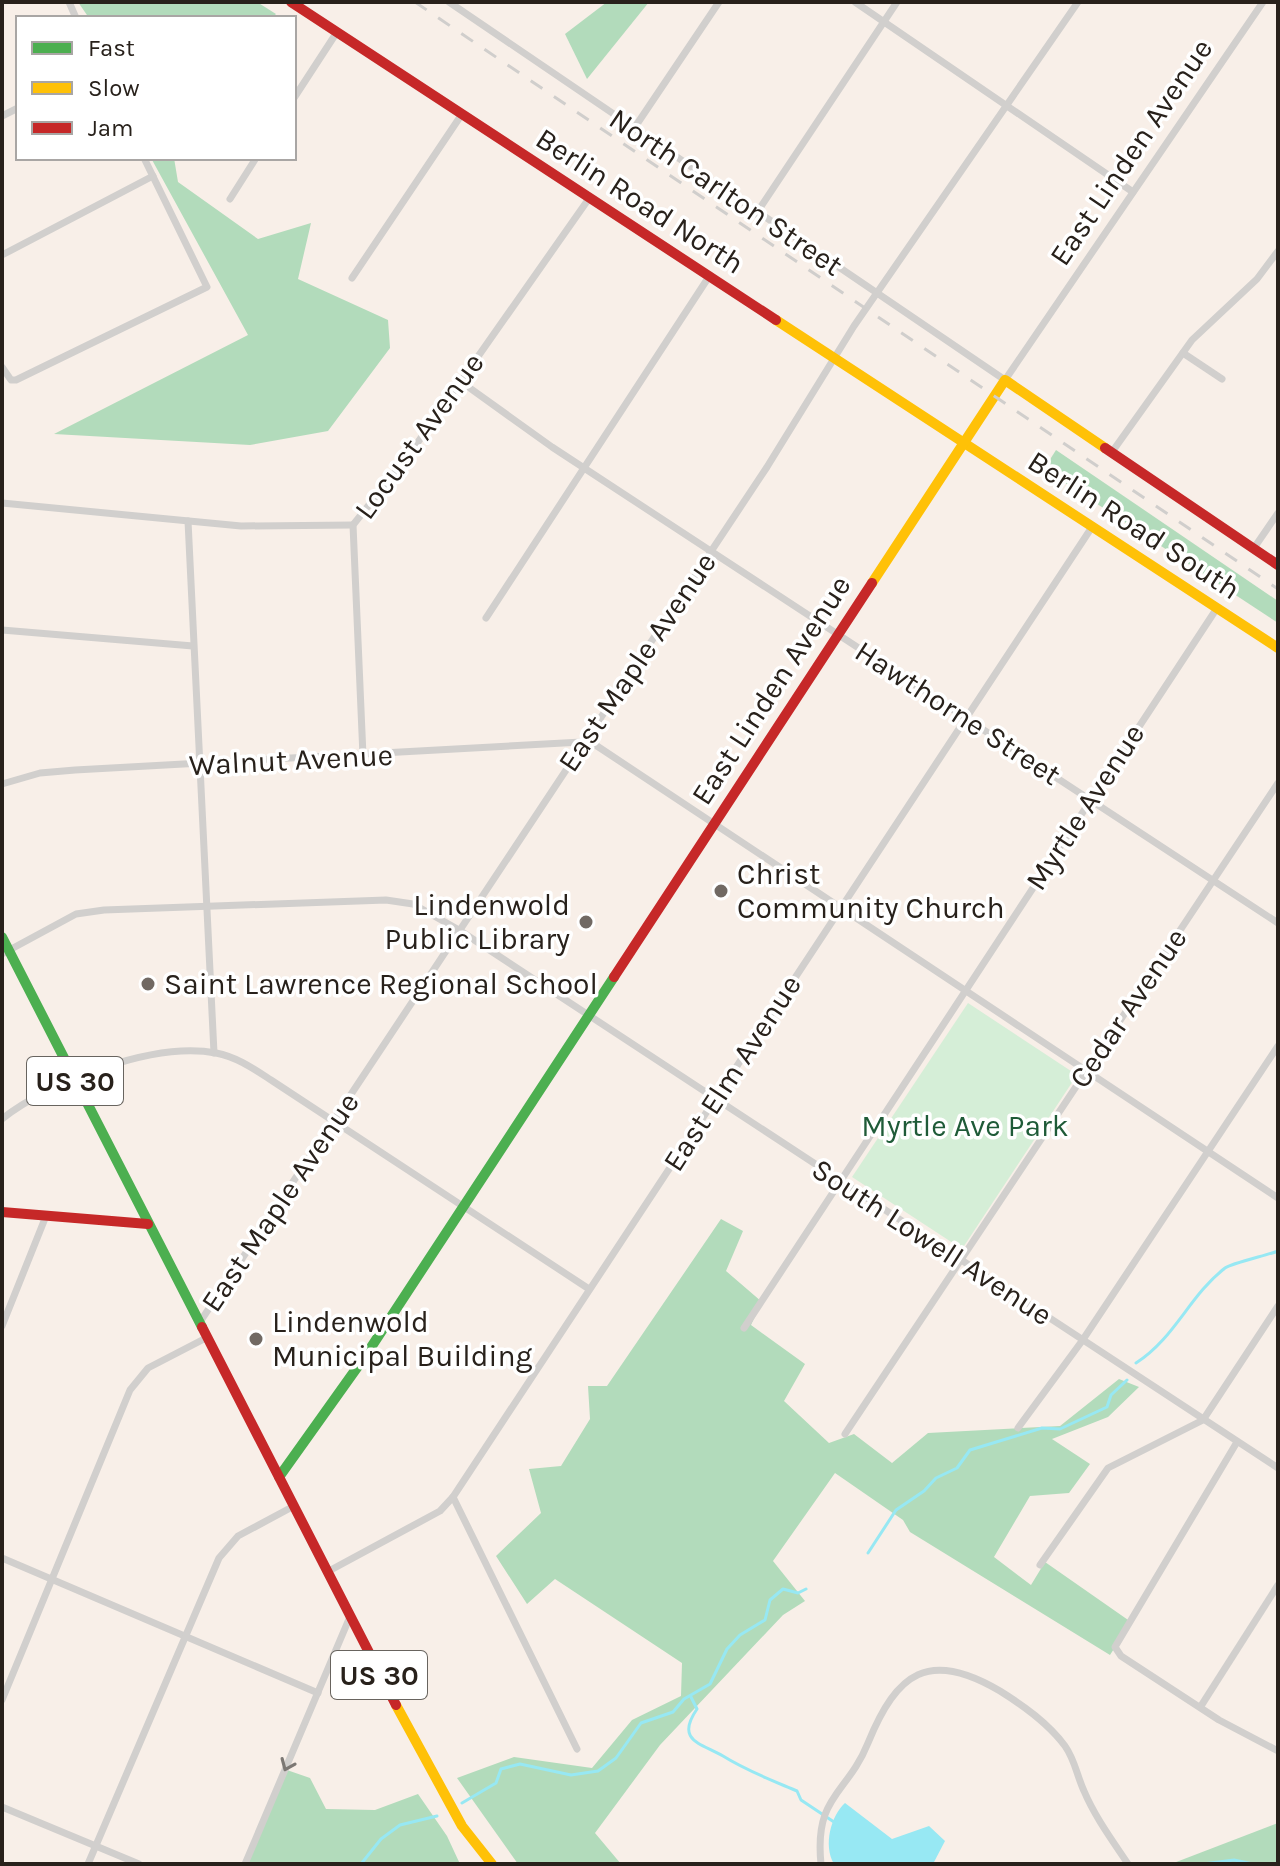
<svg xmlns="http://www.w3.org/2000/svg" width="1280" height="1866" viewBox="0 0 1280 1866" font-family="Karla,sans-serif">
	<style>
		.green { fill: #d5eed7 }
		.forest { fill: #b2dbbb }
		.water { fill: #97e8f3 }
		.lines { fill: none; stroke-linecap: round; stroke-linejoin: round }
		.stream { stroke: #97e8f3; stroke-width: 3 }
		.street { stroke: #d1cfcd; stroke-width: 7 }
		.fast { stroke: #4caf50; stroke-width: 10 }
		.slow { stroke: #ffc107; stroke-width: 10 }
		.jam { stroke: #c62828; stroke-width: 10 }
		.rail { stroke: #d0cecc; stroke-width: 3; stroke-dasharray: 14 14; stroke-linecap: butt }
		.oneway { stroke: #7c7874 }
		.poi-dot { fill: #716963; stroke: #fff; stroke-width: 3 }
		.labels { text-anchor: middle; dominant-baseline: central; stroke-width: 7; stroke-linejoin: round; paint-order: stroke }
		.shield { fill: #fff; stroke: #68645f; stroke-width: 2 }
		.shield-label { font-size: 28px; font-weight: bold; fill: #28211b }
		.street-label { font-size: 30px; fill: #28211b; stroke: #fff }
		.poi-label { font-size: 30px; fill: #28211b; stroke: #fff; text-anchor: start }
		.park-label { font-size: 30px; fill: #1f5b38; stroke: #fff }
	</style>
	<rect width="100%" height="100%" fill="#f8efe8"/>
	<path class="green" d="M968,1003L1077,1075L962,1249L852,1177Z"/>
	<g class="forest">
		<path d="M78,2H257L276,14L272,18H89Z"/>
		<path d="M607,2H649L587,79L565,34Z"/>
		<path d="M151,158H174L178,182L258,239L311,223L298,279L388,320L390,348L328,431L250,445L54,434L248,335Z"/>
		<path d="M1056,450L1278,601V623L1044,469Z"/>
		<path d="M721,1219L743,1231L726,1271L762,1302L751,1325L805,1364L784,1401L829,1443L854,1434L892,1463L928,1433L1060,1426L1119,1379L1139,1387L1108,1417L1052,1439L1090,1464L1069,1493L1030,1496L994,1557L1031,1585L1045,1562L1131,1622L1110,1655L910,1532L903,1520L835,1473L773,1561L805,1601L783,1615L660,1745L595,1833L621,1864H518L457,1778L514,1757L592,1768L632,1720L681,1696L682,1663L555,1579L527,1604L496,1556L541,1513L529,1469L561,1466L590,1419L588,1386H607Z"/>
		<path d="M284,1769L310,1778L326,1809L375,1810L418,1794L447,1836L460,1864H245Z"/>
		<path d="M1278,1823V1864H1171Z"/>
	</g>
	<path class="water" d="M845,1803L892,1839L929,1826L945,1841L933,1864H834C823,1845 831,1816 845,1803Z"/>
	<g class="lines">
		<g class="stream">
			<path d="M1136,1363C1175,1338 1189,1296 1225,1268C1231,1263 1268,1255 1278,1251"/>
			<path d="M868,1553L896,1510L924,1491L936,1478L957,1468L970,1450L1042,1428L1060,1429L1107,1407L1111,1395L1127,1380"/>
			<path d="M691,1697L697,1709C675,1741 701,1743 723,1756C747,1771 771,1780 797,1791L801,1800L834,1822"/>
			<path d="M462,1803L496,1783L501,1769L520,1764L571,1775L598,1771L616,1758L641,1723L673,1712L684,1699L710,1684L727,1649L740,1635L765,1620L770,1600L783,1589L798,1593L806,1589"/>
			<path d="M361,1864L381,1839L400,1825L437,1816"/>
			<path d="M1203,1864L1234,1860L1253,1864"/>
		</g>
		<g class="street">
			<path d="M69,2L76,18"/>
			<path d="M449,2L1005,380L1263,2"/>
			<path d="M855,2L1133,192"/>
			<path d="M294,98L337,32"/>
			<path d="M2,116L18,108"/>
			<path d="M633,130L719,2"/>
			<path d="M230,199L256,158"/>
			<path d="M756,214L897,2"/>
			<path d="M2,255L153,176"/>
			<path d="M352,278L462,114"/>
			<path d="M1183,353L1222,379"/>
			<path d="M2,367L11,380H16L207,287L144,158"/>
			<path d="M460,381L552,447L1278,923"/>
			<path d="M1112,452L1192,340L1257,279L1278,251"/>
			<path d="M2,503L241,526L353,525"/>
			<path d="M188,521L214,1053"/>
			<path d="M1254,548L1278,513"/>
			<path d="M486,618L710,275"/>
			<path d="M2,630L193,646"/>
			<path d="M363,756L353,525L411,452L590,197"/>
			<path d="M2,784L40,773L75,770L582,742L597,746L1278,1198"/>
			<path d="M2,954L76,914L104,910L386,900L413,904L459,930L1278,1468"/>
			<path d="M2,1119C50,1081 155,1041 216,1053C237,1057 254,1069 271,1080L589,1289"/>
			<path d="M200,1322L767,467L854,326L1078,2"/>
			<path d="M2,1326L46,1216"/>
			<path d="M744,1328L1217,608"/>
			<path d="M1018,1428L1082,1341L1278,1046"/>
			<path d="M845,1434L1278,783"/>
			<path d="M1237,1442L1115,1647L1121,1656L1219,1720L1278,1751"/>
			<path d="M453,1497L577,1749"/>
			<path d="M2,1558L318,1693"/>
			<path d="M1040,1565L1108,1468L1203,1420L1278,1306"/>
			<path d="M327,1572L440,1511L453,1497L1092,527"/>
			<path d="M2,1700L130,1390L148,1368L206,1338"/>
			<path d="M1201,1706L1278,1585"/>
			<path d="M2,1807L139,1864"/>
			<path d="M88,1864L219,1558L238,1536L294,1506"/>
			<path d="M245,1864L349,1619"/>
			<path d="M821,1864C814,1795 847,1795 868,1743C897,1672 929,1649 1000,1691C1024,1706 1048,1723 1065,1746C1075,1760 1077,1776 1084,1791C1095,1817 1112,1840 1128,1864"/>
		</g>
		<g class="fast">
			<path d="M2,937L202,1327"/>
			<path d="M279,1477L366,1355L614,977"/>
		</g>
		<g class="slow">
			<path d="M776,320L1278,648"/>
			<path d="M872,583L1005,380L1105,448"/>
			<path d="M396,1705L462,1826L492,1864"/>
		</g>
		<g class="jam">
			<path d="M291,2L776,320"/>
			<path d="M1105,448L1278,565"/>
			<path d="M614,977L872,583"/>
			<path d="M2,1212L148,1224"/>
			<path d="M202,1327L396,1705"/>
		</g>
		<path class="rail" d="M415,2L1278,589"/>
	</g>
	<defs><path id="oneway-chevron" d="M-2-3.5L2.5 0L-2 3.5" fill="none" stroke-width="1.6" stroke-linecap="round" stroke-linejoin="round" transform="scale(2)"/></defs>
	<use class="oneway" href="#oneway-chevron" transform="translate(287 1765) rotate(113)"/>
	<g class="poi-dot">
		<circle cx="721" cy="891" r="8"/>
		<circle cx="586" cy="922" r="8"/>
		<circle cx="148" cy="984" r="8"/>
		<circle cx="256" cy="1339" r="8"/>
	</g>
	<g class="labels">
		<g class="shield">
			<rect x="27" y="1057" width="96" height="48" rx="6"/>
			<rect x="331" y="1651" width="96" height="48" rx="6"/>
		</g>
		<g class="shield-label">
			<text x="75" y="1081">US 30</text>
			<text x="379" y="1675">US 30</text>
		</g>
		<g class="street-label">
			<text transform="translate(1131 152) rotate(-56)">East Linden Avenue</text>
			<text transform="translate(726 192) rotate(34)">North Carlton Street</text>
			<text transform="translate(640 201) rotate(33)">Berlin Road North</text>
			<text transform="translate(419 436) rotate(-54)">Locust Avenue</text>
			<text transform="translate(1134 525) rotate(33)">Berlin Road South</text>
			<text transform="translate(637 662) rotate(-56)">East Maple Avenue</text>
			<text transform="translate(771 690) rotate(-57)">East Linden Avenue</text>
			<text transform="translate(958 713) rotate(33)">Hawthorne Street</text>
			<text transform="translate(291 760) rotate(-3)">Walnut Avenue</text>
			<text transform="translate(1085 807) rotate(-57)">Myrtle Avenue</text>
			<text transform="translate(1128 1008) rotate(-56)">Cedar Avenue</text>
			<text transform="translate(732 1073) rotate(-57)">East Elm Avenue</text>
			<text transform="translate(280 1202) rotate(-56)">East Maple Avenue</text>
			<text transform="translate(932 1242) rotate(33)">South Lowell Avenue</text>
		</g>
		<g class="poi-label">
			<text x="737" y="874">Christ<tspan x="737" dy="34">Community Church</tspan></text>
			<text x="570" y="905" text-anchor="end">Lindenwold<tspan x="570" dy="34">Public Library</tspan></text>
			<text x="164" y="984">Saint Lawrence Regional School</text>
			<text x="272" y="1322">Lindenwold<tspan x="272" dy="34">Municipal Building</tspan></text>
		</g>
		<g class="park-label">
			<text x="965" y="1126">Myrtle Ave Park</text>
		</g>
	</g>
	<rect width="1280" height="1866" fill="none" stroke="#28211b" stroke-width="8"/>
	<rect x="16" y="16" width="280" height="144" fill="#ffffff" stroke="#a9a6a4" stroke-width="2"/>
	<rect x="32" y="42" width="40" height="12" fill="#4caf50" stroke="#a9a6a4" stroke-width="2"/>
	<text x="88" y="56" font-size="24" fill="#28211b">Fast</text>
	<rect x="32" y="82" width="40" height="12" fill="#ffc107" stroke="#a9a6a4" stroke-width="2"/>
	<text x="88" y="96" font-size="24" fill="#28211b">Slow</text>
	<rect x="32" y="122" width="40" height="12" fill="#c62828" stroke="#a9a6a4" stroke-width="2"/>
	<text x="88" y="136" font-size="24" fill="#28211b">Jam</text>
</svg>
